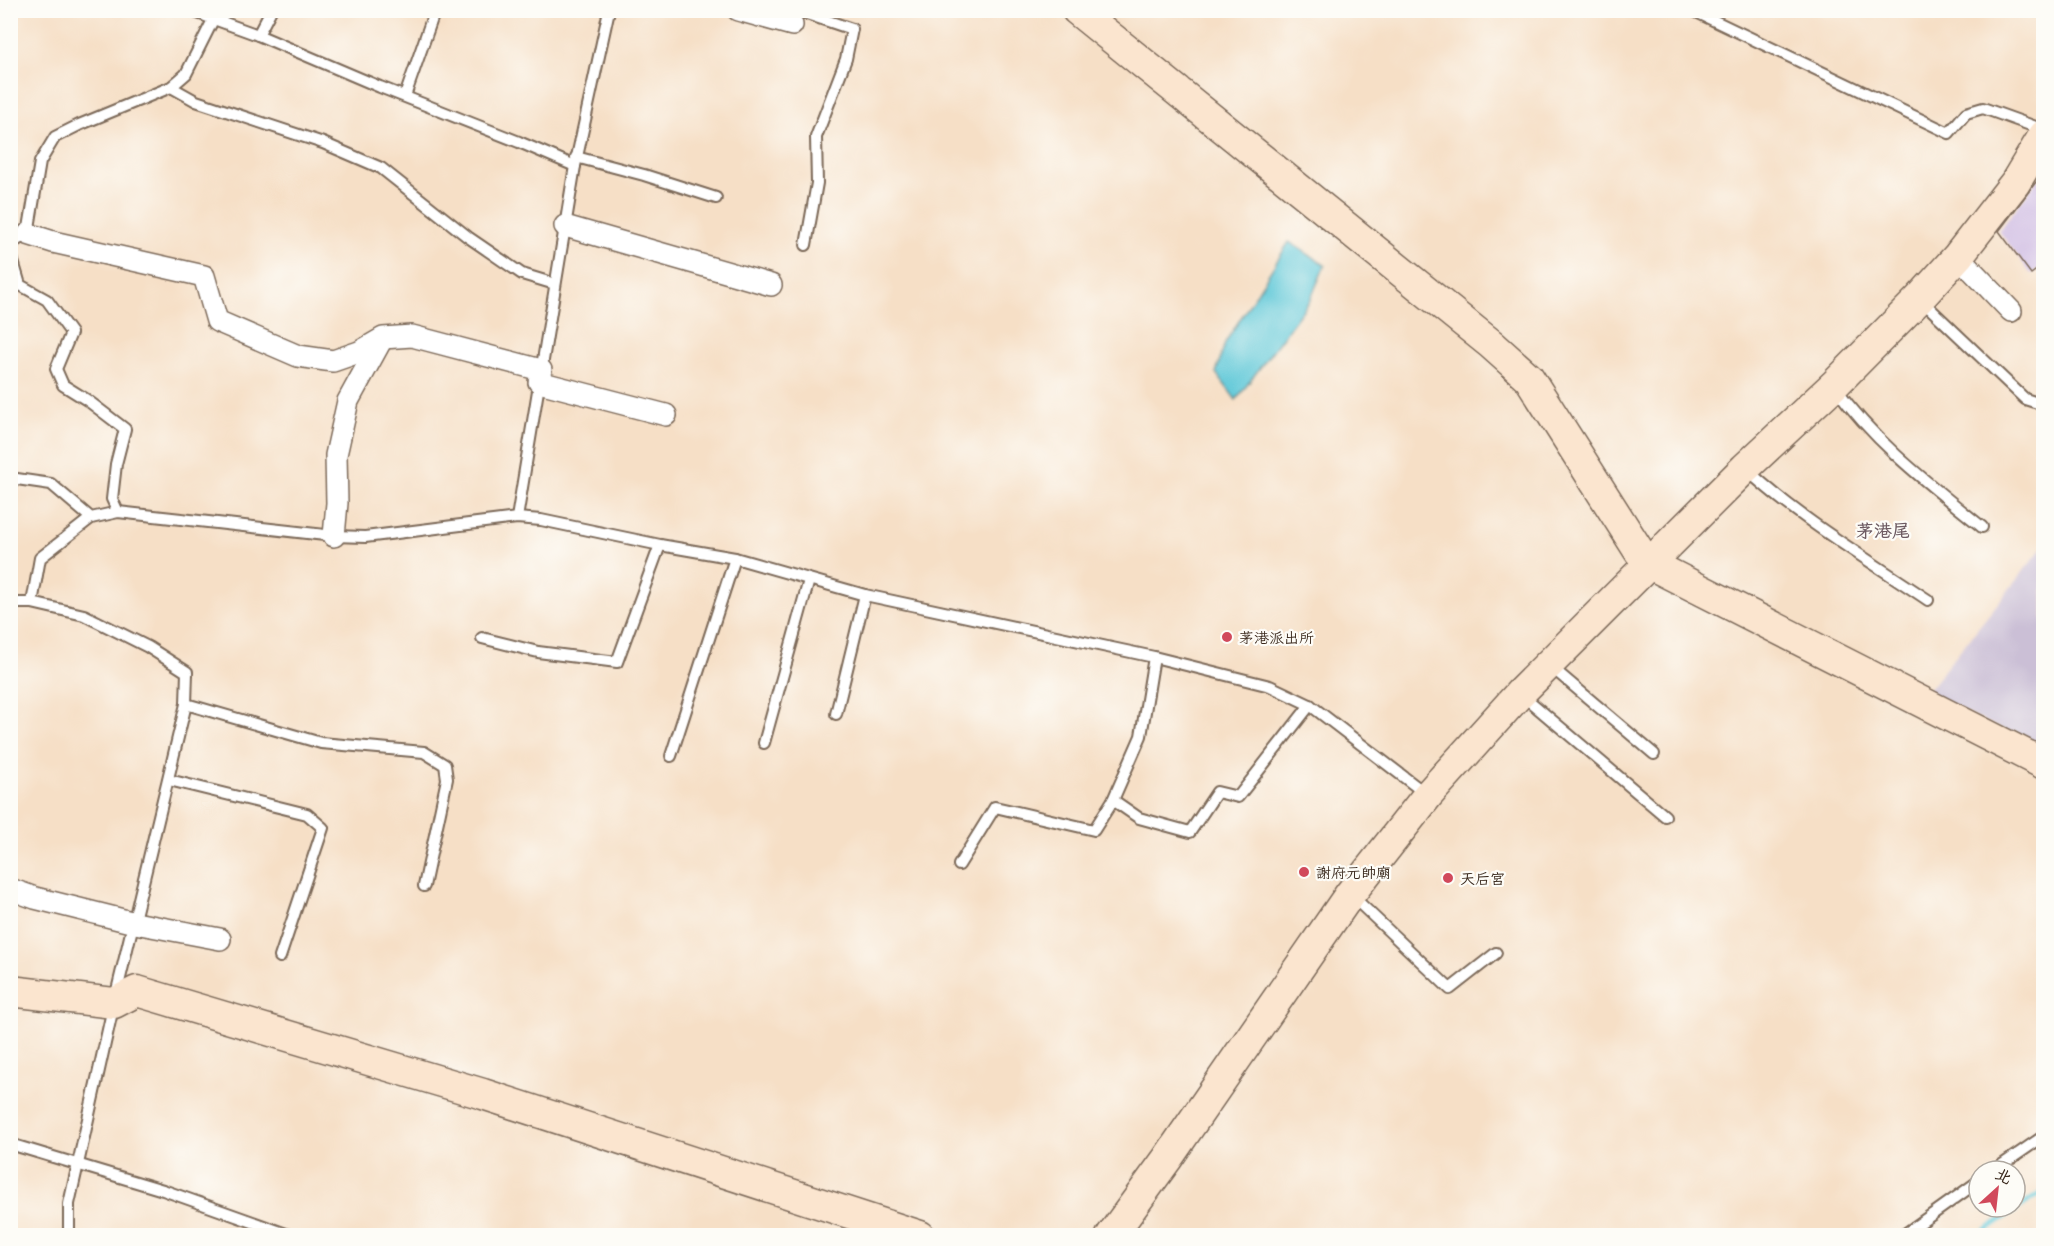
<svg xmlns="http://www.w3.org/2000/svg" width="2054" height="1246" viewBox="0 0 2054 1246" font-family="Mali,'LXGW WenKai TC',sans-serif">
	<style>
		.industrial { fill: #cbbfd6 }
		.water { fill: #5ec8d8; stroke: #4c797b; stroke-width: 1.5 }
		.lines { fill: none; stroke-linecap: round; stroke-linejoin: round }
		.stream { stroke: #5ec8d8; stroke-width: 5 }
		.building { fill: #cebae3 }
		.lane-casing { stroke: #7c6959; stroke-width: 14 }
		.street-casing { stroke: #7c6959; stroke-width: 24 }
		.secondary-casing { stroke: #7c6959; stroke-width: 33 }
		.lane { stroke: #fff; stroke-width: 10 }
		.street { stroke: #fff; stroke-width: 21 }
		.secondary { stroke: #fbe5cf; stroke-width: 30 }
		.poi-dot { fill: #d1495b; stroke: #fdfcf7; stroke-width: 2 }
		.labels { text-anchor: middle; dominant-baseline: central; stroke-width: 4.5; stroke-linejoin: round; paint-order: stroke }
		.poi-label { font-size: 15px; fill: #3b2a1e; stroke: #fdfcf7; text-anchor: start }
		.quarter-label { font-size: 18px; font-weight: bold; fill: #6e5c63; stroke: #fdfcf7 }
	</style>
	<rect width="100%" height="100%" fill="#fdfcf7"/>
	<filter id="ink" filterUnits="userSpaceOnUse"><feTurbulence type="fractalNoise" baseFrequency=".0167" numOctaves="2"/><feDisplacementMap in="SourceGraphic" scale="12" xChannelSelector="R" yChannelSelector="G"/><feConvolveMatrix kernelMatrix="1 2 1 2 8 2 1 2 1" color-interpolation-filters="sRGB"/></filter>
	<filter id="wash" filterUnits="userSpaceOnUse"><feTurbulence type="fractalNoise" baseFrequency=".008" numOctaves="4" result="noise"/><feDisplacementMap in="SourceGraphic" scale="24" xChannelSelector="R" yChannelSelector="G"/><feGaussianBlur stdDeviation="1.35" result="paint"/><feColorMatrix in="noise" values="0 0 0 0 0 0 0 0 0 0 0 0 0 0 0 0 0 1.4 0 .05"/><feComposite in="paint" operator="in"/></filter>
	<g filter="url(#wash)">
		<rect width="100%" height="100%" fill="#f6dfc6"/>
		<path class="industrial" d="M2043,547V748L1925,694Z"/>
		<path class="water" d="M1289,242L1325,265L1310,300L1236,400L1216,373L1225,343Z"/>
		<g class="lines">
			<path class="stream" d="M1977,1236L2044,1191"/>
		</g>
		<g id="blocks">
			<path class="building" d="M2043,176V265L2031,274L1999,231L2036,182Z"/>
		</g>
	</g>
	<g filter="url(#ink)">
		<use href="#blocks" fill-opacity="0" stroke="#7c6959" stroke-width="1.5"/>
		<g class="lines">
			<g class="lane-casing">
				<g id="lane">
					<path d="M189,10L258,35L380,87L519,142L575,166"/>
					<path d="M795,10L852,29L846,59L816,137L817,183L806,245"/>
					<path d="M1692,10L1949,133L1966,113L1983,108L2044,130"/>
					<path d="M258,35L271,10"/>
					<path d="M171,87L196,101L323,143L381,168L468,237L522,274L555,284"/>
					<path d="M405,96L435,10"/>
					<path d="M576,157L644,175L716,198"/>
					<path d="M10,244L28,234L40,162L55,137L79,125L171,87L186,74L213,20"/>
					<path d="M10,251L20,285L47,300L71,333L56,369L63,385L87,400L125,429L116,464L112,499L118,512"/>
					<path d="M1920,299L2025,399L2044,405"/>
					<path d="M1835,387C1875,443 1929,484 1982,527"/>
					<path d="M1746,469C1801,520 1866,558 1928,600"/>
					<path d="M10,478L51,484L91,518L118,512L334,536L365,537L517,518L541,520L660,545L735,558L865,595L1154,657L1270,686L1310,705L1426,794"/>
					<path d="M517,518L575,166L609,10"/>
					<path d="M10,603H32L40,558L91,518"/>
					<path d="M32,603L84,615L148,647L187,672L186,704L114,1003L69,1204V1236"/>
					<path d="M482,638L538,652L617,662L660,545"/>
					<path d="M1549,665L1654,754"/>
					<path d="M1521,694L1665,816"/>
					<path d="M186,704L321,743L424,752L445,765L447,779L424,886"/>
					<path d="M836,714L865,595"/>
					<path d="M764,743L809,580"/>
					<path d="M671,756L735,558"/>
					<path d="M169,780L307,814L323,828L280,957"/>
					<path d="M1113,800L1139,818L1190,832L1217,792L1238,797L1310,705"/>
					<path d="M959,865L995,807L1094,830L1113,800L1141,736L1154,657"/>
					<path d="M1351,895L1450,989L1496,953"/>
					<path d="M10,1144L163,1190L292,1236"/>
					<path d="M1993,1171L2044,1136"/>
					<path d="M1902,1236L1979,1181"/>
				</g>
			</g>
			<g class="street-casing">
				<g id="street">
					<path d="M738,10L792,25"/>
					<path d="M565,226L771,285"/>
					<path d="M28,234L53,242L204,276L217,321L298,356L333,361L359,352L383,338L412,336L541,370"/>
					<path d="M1958,256L2011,311"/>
					<path d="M539,382L666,415"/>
					<path d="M334,536L337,503L336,455L348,401L382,339"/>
					<path d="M10,889L35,898L135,923L220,939"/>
				</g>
			</g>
			<g class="secondary-casing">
				<g id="secondary">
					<path d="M1077,10L1491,344L1529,378L1639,551L1650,564L2044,764"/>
					<path d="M10,991L114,1003L137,991L483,1094L920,1236"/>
					<path d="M1111,1236L1167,1159L1350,894L1428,795L1520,693L1745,468L1834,385L1919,299L1958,256L2015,183L2044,135"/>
				</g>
			</g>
			<use href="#lane" class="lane"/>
			<use href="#street" class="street"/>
			<use href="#secondary" class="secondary"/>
		</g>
	</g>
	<g class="poi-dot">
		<circle cx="1227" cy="637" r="6"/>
		<circle cx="1304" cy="872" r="6"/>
		<circle cx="1448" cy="878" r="6"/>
	</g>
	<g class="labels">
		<g class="poi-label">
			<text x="1239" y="637">茅港派出所</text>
			<text x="1316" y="872">謝府元帥廟</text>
			<text x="1460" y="878">天后宮</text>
		</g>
		<g class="quarter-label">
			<text x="1883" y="530">茅港尾</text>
		</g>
	</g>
	<rect width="2054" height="1246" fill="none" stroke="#fdfcf7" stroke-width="36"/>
	<g transform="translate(1997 1189) rotate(27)"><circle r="28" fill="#fdfcf7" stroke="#afa8a0" stroke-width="1.5"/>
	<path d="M0-4.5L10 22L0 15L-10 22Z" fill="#d1495b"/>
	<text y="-9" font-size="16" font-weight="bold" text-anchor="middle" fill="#3b2a1e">北</text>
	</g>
</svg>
